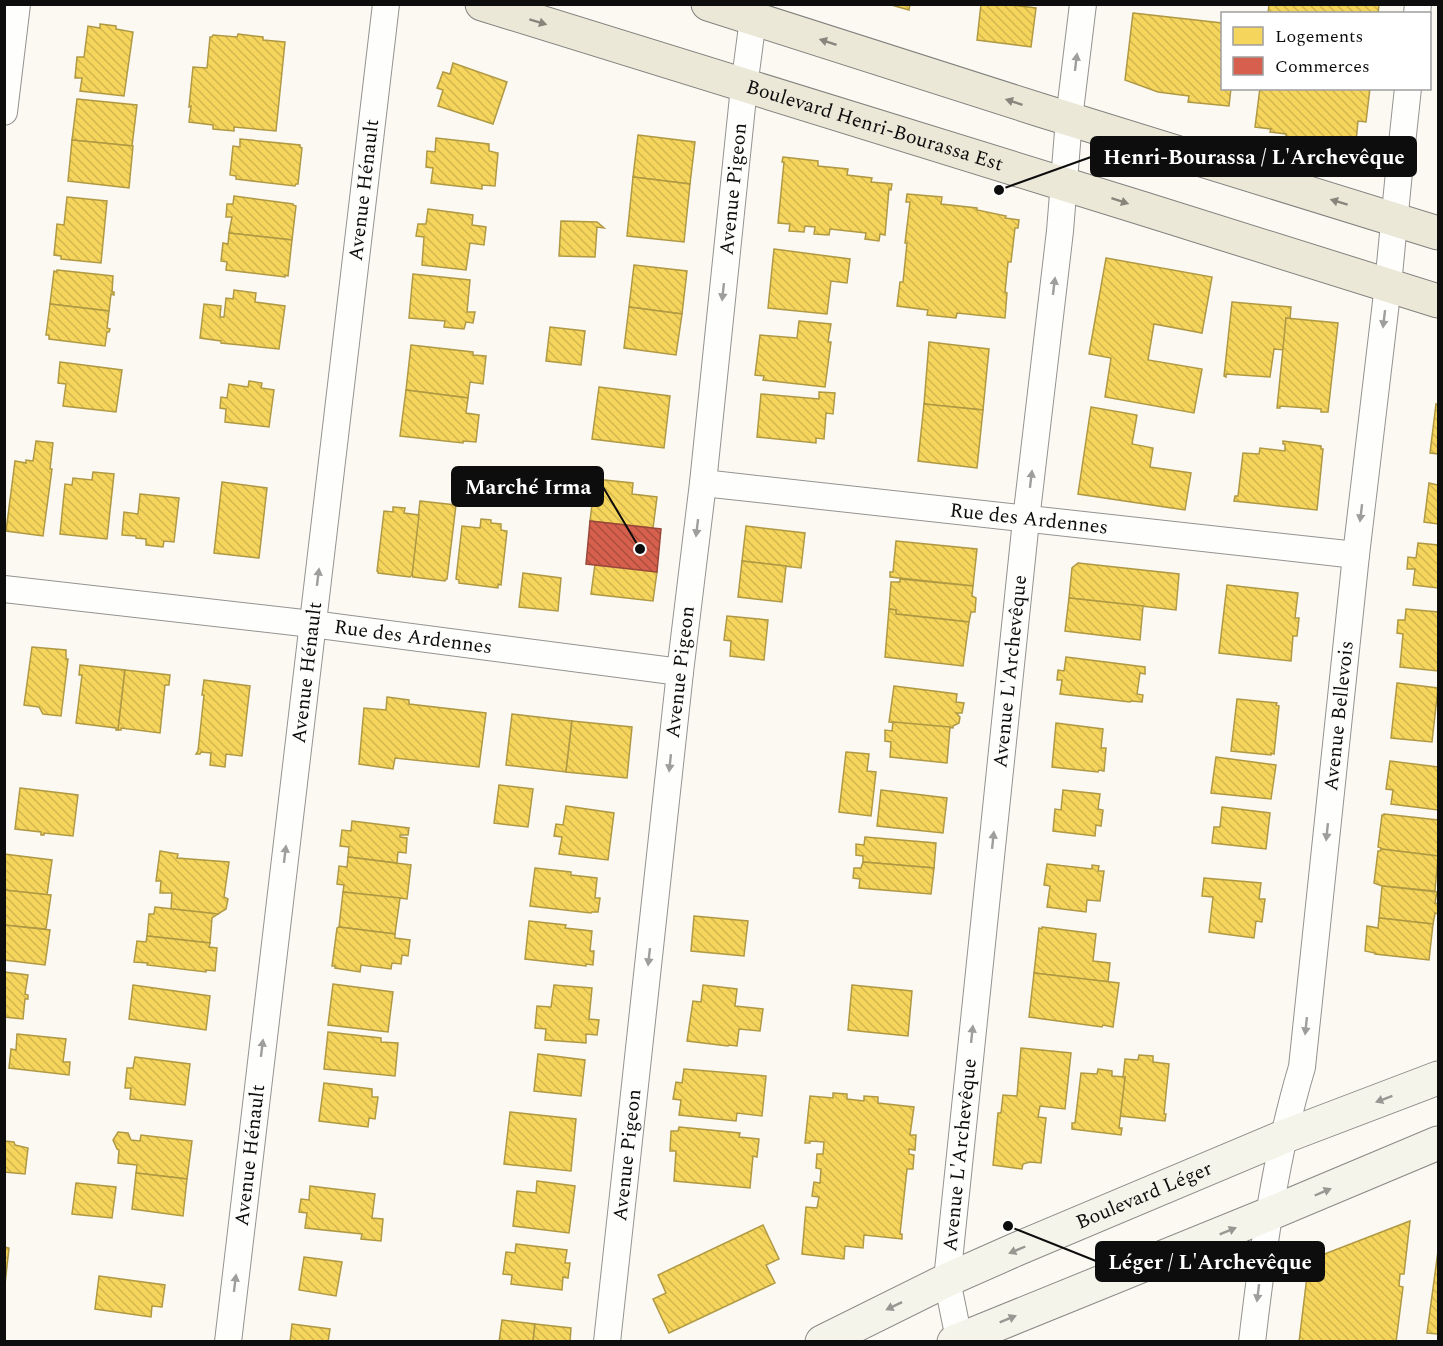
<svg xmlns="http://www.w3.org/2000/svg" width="1443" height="1346" viewBox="0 0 1443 1346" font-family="Spectral,serif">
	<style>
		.homes { fill: url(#homes-back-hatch); stroke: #b09944; stroke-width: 1.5 }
		.shops { fill: url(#shops-back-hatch); stroke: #9a473a; stroke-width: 1.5 }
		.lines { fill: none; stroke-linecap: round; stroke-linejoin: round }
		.minor-casing { stroke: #949390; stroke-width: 28 }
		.secondary-casing { stroke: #8b8a87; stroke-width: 35 }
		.primary-casing { stroke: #81817d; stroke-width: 35 }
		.minor { stroke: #fefefd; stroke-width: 26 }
		.secondary { stroke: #f5f4ea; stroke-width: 33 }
		.primary { stroke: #ece8d8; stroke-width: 33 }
		.oneway { fill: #88857d }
		.oneway2 { fill: #9e9e9d }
		.oneway3 { fill: #989892 }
		.labels { text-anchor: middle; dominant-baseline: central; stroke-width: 6; stroke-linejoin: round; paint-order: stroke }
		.street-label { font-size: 20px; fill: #0d0d0d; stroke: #fff }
		.leader { fill: none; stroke: #0d0d0d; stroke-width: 2 }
		.callout-dot { fill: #0d0d0d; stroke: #fff; stroke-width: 2 }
		.callout { fill: #0d0d0d; stroke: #0d0d0d; stroke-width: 2 }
		.callout-label { font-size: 21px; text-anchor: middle; font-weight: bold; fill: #fff }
	</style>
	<defs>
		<pattern id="homes-back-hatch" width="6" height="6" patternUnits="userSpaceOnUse" patternTransform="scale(1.5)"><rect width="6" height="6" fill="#f6d55c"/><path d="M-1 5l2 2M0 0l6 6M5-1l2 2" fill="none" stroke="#d2b64f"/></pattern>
		<pattern id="shops-back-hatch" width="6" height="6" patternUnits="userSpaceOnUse" patternTransform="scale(1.5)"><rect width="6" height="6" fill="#d6604d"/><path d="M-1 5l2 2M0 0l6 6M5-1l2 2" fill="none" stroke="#ac4e3e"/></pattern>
	</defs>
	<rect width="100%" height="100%" fill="#fbf9f2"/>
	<g class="homes">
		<path d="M888,4H910L909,10Z"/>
		<path d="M981,4H1004L1036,8L1031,47L977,40Z"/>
		<path d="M1269,4H1379L1378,14H1268Z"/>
		<path d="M1133,13L1222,23V88H1231L1229,106L1188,102L1189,96L1158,92L1125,80Z"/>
		<path d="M100,24L116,26V29L133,32L124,96L80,91L82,78H75L77,57H84L88,26L100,28Z"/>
		<path d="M238,34L263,37V40L285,42L276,131L234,127V131L213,129V125L189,122L191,106L189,107L193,67L207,68L210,37H212L213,35L237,37Z"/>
		<path d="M453,63L507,82L493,124L438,106L443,90L437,88L443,72L450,74Z"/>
		<path d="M1260,88H1370L1366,122L1358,121L1355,152L1322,142L1321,145L1302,142V139L1286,137V134L1270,132L1271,129L1255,127Z"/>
		<path d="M77,99L137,105L132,146L72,140Z"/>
		<path d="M638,135L695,142L690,184L633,177Z"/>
		<path d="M436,138L489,144V151L498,153L495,186L482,185V189L431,183L433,168L426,167L427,151L435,152Z"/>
		<path d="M240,139L300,145V147L302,148L298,184H296L295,186L236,179V176L230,175L233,146L240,147Z"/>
		<path d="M72,140L133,146L129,188L68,181Z"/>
		<path d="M783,157L818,161V166L848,169L847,175L872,178L871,182L892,184L891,190L889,189L885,235L880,234L879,241L865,239L866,233L830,229L829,235L814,234L815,227L805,226L804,232L789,231L790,224L778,223L784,162H782Z"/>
		<path d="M633,177L690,184L684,242L627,236Z"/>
		<path d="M907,194L942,197L941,204L977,208V210L1006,216L1005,218L1019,220L1018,228H1015L1011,262H1008L1005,292L1007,293L1005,318L957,313L956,318L927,315L928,310L897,306L900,282H903L907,243H905L910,202H906Z"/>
		<path d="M234,196L293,204V205L296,206L292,240L229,233L232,217H226L227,204H233Z"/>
		<path d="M67,197L107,201L101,263L61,259V256L54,255L57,224L64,225Z"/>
		<path d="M428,209L473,215L472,225L486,227L484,245L470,243L466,270L422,265L424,237L416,236L418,224H426Z"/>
		<path d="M561,221L597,222L604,228L597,227L595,257L559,256Z"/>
		<path d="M229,233L292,240L288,276L285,275V277L226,270L227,262L221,261L223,243L228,244Z"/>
		<path d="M774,249L850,259L847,283L831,281L827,314L768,308Z"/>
		<path d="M1106,258L1212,277L1202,333L1154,324L1148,360L1202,369L1194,413L1105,397L1111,358L1089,354Z"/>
		<path d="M634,265L687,271L682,314L629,307Z"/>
		<path d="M57,270L113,276L112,292H114V295L111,294L109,311L50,304L54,271L57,272Z"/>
		<path d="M413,274L470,280L467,312H475L473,323L466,322L464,329L444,327L445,321L409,318Z"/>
		<path d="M234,290L256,293L255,302L285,306L279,349L221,343V341L200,338L204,304L221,306L220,317H224L226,298L233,299Z"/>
		<path d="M1232,302L1291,307L1290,319L1286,318L1284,350L1274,349L1270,377L1226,374V377L1224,376Z"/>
		<path d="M50,304L109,311L107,328L110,329L109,332H107L105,346L49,339V335H46Z"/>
		<path d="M629,307L682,314L676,355L624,348Z"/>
		<path d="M1286,318L1338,323L1328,412H1321V409L1280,406V408H1277Z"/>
		<path d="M799,321L831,324L828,342H831L825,387L763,380L764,376L755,375L760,335L797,338Z"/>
		<path d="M550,327L585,331L581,365L546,361Z"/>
		<path d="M929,342L989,349L983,410L924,404Z"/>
		<path d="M411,345L473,352V355L486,356L483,384L470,382L468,398L406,390Z"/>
		<path d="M60,362L122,370L116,412L63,406L66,384L58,383Z"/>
		<path d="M249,381L262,383L261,388L274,390L269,427L225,422L226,409L220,408L221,397L227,398L229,384L248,387Z"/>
		<path d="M599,387L670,396L664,448L592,439Z"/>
		<path d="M406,390L468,398L466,413L479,415L476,442L463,441V443L400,436Z"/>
		<path d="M819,392L835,393L833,414L826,413L824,439L816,438V443L757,437L761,394L819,399Z"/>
		<path d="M924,404L983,410L977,468L918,461Z"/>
		<path d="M1436,404L1438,405V454L1430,453Z"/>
		<path d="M1091,407L1137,415L1132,444L1153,448L1150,467L1191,473L1185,510L1078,494Z"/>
		<path d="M36,441L53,443L50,469H52L43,536L6,531L15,461L26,463V460L33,461Z"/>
		<path d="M1283,441L1321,446V449H1323L1317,510L1234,501L1235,496H1238L1243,453L1259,454L1260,448L1285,451V444H1283Z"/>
		<path d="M93,472L114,474L107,539L60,534L65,484L72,485L73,478L92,480Z"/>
		<path d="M595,479L633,483L632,494L657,497L653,528L590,521Z"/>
		<path d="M222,482L267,488L259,558L214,553Z"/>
		<path d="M1429,483L1438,485V524L1424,522Z"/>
		<path d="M140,494L179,498L174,542L164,541L163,547L146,545V539L136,538V536L122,535L124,512L138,514Z"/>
		<path d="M420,501L456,505L447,579H446L445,581L413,577L412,575Z"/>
		<path d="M393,507L405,508L404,513L419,515L412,575L410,577L378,573V571H377L384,511L393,512Z"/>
		<path d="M481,519L491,520V523L501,524V530L507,531L501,585L498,584V588L459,583V580L456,579L462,526L480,528Z"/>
		<path d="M746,526L805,533L801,568L742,561Z"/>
		<path d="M896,541L977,549L973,586L890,577V572H893Z"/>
		<path d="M1418,543L1438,545V588L1413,585L1415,569H1407L1408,557L1416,558Z"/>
		<path d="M742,561L786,566L782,602L738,597Z"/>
		<path d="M1078,563L1179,574L1176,610L1069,598L1072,568Z"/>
		<path d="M595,564L657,572L653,601L591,594Z"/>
		<path d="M523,573L561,578L558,611L519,607Z"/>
		<path d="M900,579L973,586L972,596L976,598L975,612H971L969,622L896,614V610L889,609L891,582H900Z"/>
		<path d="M1227,585L1298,593L1295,618H1299L1297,636H1293L1291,661L1219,653Z"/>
		<path d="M1069,598L1143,606L1140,640L1065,631Z"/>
		<path d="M889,609L896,610V614L969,622L963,666L885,657Z"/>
		<path d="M1406,609L1438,612V671L1400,667L1403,634L1397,633L1398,620H1405Z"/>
		<path d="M727,616L768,620L764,660L730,656L731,641L724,640Z"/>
		<path d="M32,647L66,650V659H68L61,716L43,714L39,707L24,705Z"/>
		<path d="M1066,657L1145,667V674L1140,673L1137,694L1143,695L1142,702L1131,701L1130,702L1060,694L1062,680H1057L1058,670L1064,671Z"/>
		<path d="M80,665L125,670L118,730H116V728L76,723L82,675H79Z"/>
		<path d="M125,670L170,675L169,685H165L160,733L121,728V730H118Z"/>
		<path d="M204,680L250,686L242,756L226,754L225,767L210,765L211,753L201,752L200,754H196L198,751L204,695H202Z"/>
		<path d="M1397,683L1438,688L1432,742L1391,738Z"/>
		<path d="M894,686L957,694L956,702L964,703L962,713H956L960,717L959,723L953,726V728L889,722Z"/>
		<path d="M387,697L409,700V704L486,713L479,767L395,758L393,769L359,764L364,708L386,710Z"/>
		<path d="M1237,699L1277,703L1276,705L1279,706L1274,754L1271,753V755L1231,751Z"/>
		<path d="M512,714L572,721L566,772L506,765Z"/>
		<path d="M572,721L632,727L627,778L566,772Z"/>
		<path d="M893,722L950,727L947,763L890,757L891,742L885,741V730L892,731Z"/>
		<path d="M1056,723L1103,729L1101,748H1106L1104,771L1099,770L1098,772L1052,767Z"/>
		<path d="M846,752L869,754L867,771L876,772L871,816L839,812Z"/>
		<path d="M1216,757L1276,765L1271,799L1211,793Z"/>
		<path d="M1390,761L1438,767V810L1391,804L1393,790L1386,789Z"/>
		<path d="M499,785L533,789L528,827L494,823Z"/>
		<path d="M20,788L78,795L73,836L44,833V835H41V832L15,829Z"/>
		<path d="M881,790L947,798L943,833L877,826Z"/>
		<path d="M1063,790L1100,794L1098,809L1103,810L1101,826L1096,825L1095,836L1053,831L1055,809L1061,810Z"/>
		<path d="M566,806L614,813L608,860L559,854L562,837L554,836L556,824L563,825Z"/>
		<path d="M1222,807L1270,813L1266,849L1212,843L1214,827H1220Z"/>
		<path d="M1384,814L1438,820V856L1381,849V848L1378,847L1382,815H1384Z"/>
		<path d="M352,821L409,828L408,835H400V837L407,838L406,853L398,852L397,863L348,857L349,847L340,846L342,830L351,831Z"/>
		<path d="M865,837L936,843L934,868L863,862V856L856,855V844L864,845Z"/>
		<path d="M1381,849L1438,856L1435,891L1382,886L1374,883L1378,851H1380Z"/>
		<path d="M160,851L178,854L177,858L229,862L224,897L228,899L226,909L218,914L171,909L172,893H160L161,881H156Z"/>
		<path d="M4,854L52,860L47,895L4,890Z"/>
		<path d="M348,857L411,865L407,899L343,892L344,885L337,884L339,866L347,867Z"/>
		<path d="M863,862L934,868L931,894L859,888L860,879L853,878L854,868H861Z"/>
		<path d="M1047,864L1092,869V865L1099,866L1098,871H1104L1100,901L1087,900L1086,912L1047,907L1050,886L1044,885Z"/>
		<path d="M535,868L571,872V875L597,878L595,898H600L598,912H592L591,913L530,906Z"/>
		<path d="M1204,878L1261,883L1259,899H1265L1262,922L1256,921L1254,938L1209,932L1213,897L1202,896Z"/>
		<path d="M1382,886L1437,892L1435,903L1438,904V914L1435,913L1433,924L1379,918Z"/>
		<path d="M4,890L51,895L46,929L4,925Z"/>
		<path d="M343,892L400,898L395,934L339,927Z"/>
		<path d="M155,907L218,914L212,918L210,943L147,936L149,914H154Z"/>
		<path d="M694,916L748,921L744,956L691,951Z"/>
		<path d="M1379,918L1433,924L1429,960L1375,954V953L1365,951L1367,926L1378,928Z"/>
		<path d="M529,921L566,925L565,928L592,931L590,951H594L593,965L586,964V966L525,959Z"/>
		<path d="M4,925L50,930L45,965L4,960Z"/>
		<path d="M339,927L395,934V938L410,940L408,956L402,955L401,964L392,963L391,969L361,965L360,972L335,968V966H332L337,928Z"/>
		<path d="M1042,927L1096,934L1093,961L1110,963L1108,982L1034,973L1039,928L1042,929Z"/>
		<path d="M147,936L210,943L209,947L217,948L215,971L206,970V972L147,965L148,963L134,962L137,941L146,942Z"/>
		<path d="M4,972L28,975L25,994L28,995V999H25L23,1019L4,1017Z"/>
		<path d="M1034,973L1119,983L1113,1027L1103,1025L1102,1027L1029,1017Z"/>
		<path d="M333,984L393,992L388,1032L328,1025Z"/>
		<path d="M133,985L210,996L206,1030L129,1019Z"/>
		<path d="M554,985L592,988L589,1019L599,1020L597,1035L586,1034V1043L545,1040L546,1029L535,1028L537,1006L551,1007Z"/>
		<path d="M703,985L737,989L735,1006L763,1009L760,1031L739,1029L737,1046L729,1045L728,1046L687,1041L693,1001L701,1002Z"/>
		<path d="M852,985L912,991L908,1036L848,1030Z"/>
		<path d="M328,1032L381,1038V1042L398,1043L395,1076L324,1069Z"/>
		<path d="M17,1034L66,1039L63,1062H70L69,1075L9,1068L11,1049L16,1050Z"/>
		<path d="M1021,1048L1071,1053L1065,1109L1040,1106L1038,1117L1046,1118L1041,1163L1030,1162L1023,1164L1022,1169L993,1165L998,1113H1001L1003,1095L1017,1096Z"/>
		<path d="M538,1054L585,1060L581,1096L534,1091Z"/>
		<path d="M1139,1055L1153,1056V1062L1169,1064L1164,1114H1166L1165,1121L1120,1116L1125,1077H1123L1125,1059L1138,1060Z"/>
		<path d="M135,1057L190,1064L185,1105L130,1099L131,1088H125L127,1068H133Z"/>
		<path d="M684,1069L766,1076L762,1116L737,1113L736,1121L679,1115L681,1100L673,1099L676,1082L682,1083Z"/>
		<path d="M1098,1069L1112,1071V1076L1125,1077L1119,1128H1122L1121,1135L1072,1129V1123H1075L1081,1073L1097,1074Z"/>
		<path d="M324,1083L372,1089V1097H378L375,1119L369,1118L368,1127L319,1121Z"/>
		<path d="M833,1093L847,1094V1099L864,1101V1096L878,1097V1103L914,1107L910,1135H916L915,1150L909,1149V1154L914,1155L913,1169H907L900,1234H902V1239L864,1235L863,1248L845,1246L844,1259L802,1254L806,1207L817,1208L819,1197L812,1196L814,1182L820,1183L821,1169L816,1168L817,1154H823L824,1142L810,1141V1143H805L810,1096L833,1098Z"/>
		<path d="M510,1112L576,1119L571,1171L504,1164Z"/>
		<path d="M679,1127L740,1133L739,1137L759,1139L757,1157L753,1156L750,1188L674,1181L676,1151H670L671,1131H678Z"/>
		<path d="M118,1132L128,1133L131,1140L140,1141L141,1135L192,1141L187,1179L136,1173L137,1165L118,1163L119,1150L117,1149L113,1140Z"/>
		<path d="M4,1141L14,1142L15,1145L28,1148L25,1174L4,1172Z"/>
		<path d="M136,1173L187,1179L183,1216L132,1209Z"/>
		<path d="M537,1181L575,1186L569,1233L513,1226L517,1191L536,1193Z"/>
		<path d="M76,1183L116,1187L112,1218L72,1214Z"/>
		<path d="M310,1186L375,1194L372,1218L383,1219L381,1241L361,1239L362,1234L305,1228L307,1213L299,1212L300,1206L301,1199L309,1200Z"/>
		<path d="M1410,1221L1404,1274H1400L1399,1286L1403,1287L1396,1342H1299L1309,1260Z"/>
		<path d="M763,1225L779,1259L766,1265L775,1283L669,1333L653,1299L666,1293L658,1275Z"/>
		<path d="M516,1244L567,1250L565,1263H570L568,1278L563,1277L562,1290L511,1284L512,1275L503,1274L506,1252L515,1253Z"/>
		<path d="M4,1247L9,1248L5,1284H4Z"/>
		<path d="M1438,1251V1334L1427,1333Z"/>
		<path d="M304,1257L342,1262L336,1296L299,1290Z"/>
		<path d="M99,1276L165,1285L162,1307L152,1306L151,1317L95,1309Z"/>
		<path d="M502,1320L535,1324L533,1342H499Z"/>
		<path d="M292,1324L330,1329L328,1342H290Z"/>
		<path d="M535,1324L571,1328L570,1342H533Z"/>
	</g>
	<path class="shops" d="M590,521L661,529L657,572L586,564Z"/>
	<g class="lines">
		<g class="minor-casing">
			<g id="minor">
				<path d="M1417,14L1418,4"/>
				<path d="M4,112L17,4"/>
				<path id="s1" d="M703,483L1356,555"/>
				<path id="s2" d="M4,589L312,624L680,672"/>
				<path id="s3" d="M959,1339L947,1280L1026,520L1060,231L1069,119L1083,4"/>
				<path id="s4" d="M228,1342L386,4"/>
				<path id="s5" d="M607,1342L680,672L703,483L744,87L755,4"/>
				<path id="s6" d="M1252,1342C1263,1249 1275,1157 1302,1067L1356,555L1388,285L1399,172L1408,88"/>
			</g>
		</g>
		<g class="secondary-casing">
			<g id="secondary">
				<path id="s7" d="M822,1342L947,1280L1017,1249L1283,1137L1438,1078"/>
				<path d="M954,1342L1269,1214L1438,1143"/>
			</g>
		</g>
		<g class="primary-casing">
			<g id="primary">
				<path id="s8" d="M482,4C801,104 1120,200 1438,301"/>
				<path d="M708,4L1040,110L1438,233"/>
			</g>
		</g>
		<use href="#minor" class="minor"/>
		<use href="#secondary" class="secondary"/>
		<use href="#primary" class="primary"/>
	</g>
	<defs><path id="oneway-solid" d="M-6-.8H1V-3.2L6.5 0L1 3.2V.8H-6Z" transform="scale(1.5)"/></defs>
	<g class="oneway">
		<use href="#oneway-solid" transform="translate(538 22) rotate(17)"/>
		<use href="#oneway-solid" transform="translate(828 42) rotate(-162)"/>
		<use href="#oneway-solid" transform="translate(1014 102) rotate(-162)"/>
		<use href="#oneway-solid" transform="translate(1120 201) rotate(18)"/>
		<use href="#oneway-solid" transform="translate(1339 202) rotate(-163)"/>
	</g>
	<g class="oneway2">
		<use href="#oneway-solid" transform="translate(1076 62) rotate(-83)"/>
		<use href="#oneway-solid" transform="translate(1054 286) rotate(-83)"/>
		<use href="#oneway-solid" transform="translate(723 292) rotate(96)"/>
		<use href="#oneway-solid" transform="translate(1384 319) rotate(97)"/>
		<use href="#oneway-solid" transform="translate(1031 479) rotate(-83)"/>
		<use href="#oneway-solid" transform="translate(1361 513) rotate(97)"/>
		<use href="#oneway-solid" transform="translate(697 528) rotate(97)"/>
		<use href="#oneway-solid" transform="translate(318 577) rotate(-83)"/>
		<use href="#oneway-solid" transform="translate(670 763) rotate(96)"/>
		<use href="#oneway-solid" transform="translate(1327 832) rotate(96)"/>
		<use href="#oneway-solid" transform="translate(993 840) rotate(-84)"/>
		<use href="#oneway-solid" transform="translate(285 854) rotate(-83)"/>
		<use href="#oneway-solid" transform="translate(649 957) rotate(96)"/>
		<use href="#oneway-solid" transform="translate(1306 1026) rotate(96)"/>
		<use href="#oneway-solid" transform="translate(972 1034) rotate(-84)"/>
		<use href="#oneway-solid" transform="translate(262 1048) rotate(-83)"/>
		<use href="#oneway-solid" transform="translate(235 1283) rotate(-83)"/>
		<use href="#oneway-solid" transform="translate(1258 1293) rotate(97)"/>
	</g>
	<g class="oneway3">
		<use href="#oneway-solid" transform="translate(1384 1099) rotate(159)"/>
		<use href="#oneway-solid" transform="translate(1323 1192) rotate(-23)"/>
		<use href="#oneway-solid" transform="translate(1228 1231) rotate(-22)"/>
		<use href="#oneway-solid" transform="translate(1017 1250) rotate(157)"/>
		<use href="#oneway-solid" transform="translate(894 1306) rotate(154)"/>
		<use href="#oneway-solid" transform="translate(1008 1319) rotate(-22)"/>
	</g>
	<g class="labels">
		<g class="street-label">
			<text stroke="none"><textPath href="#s8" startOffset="411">Boulevard Henri-Bourassa Est</textPath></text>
			<text stroke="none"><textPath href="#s4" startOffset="1160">Avenue Hénault</textPath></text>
			<text stroke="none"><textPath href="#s5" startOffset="1160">Avenue Pigeon</textPath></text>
			<text stroke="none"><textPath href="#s1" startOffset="328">Rue des Ardennes</textPath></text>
			<text stroke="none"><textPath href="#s2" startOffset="412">Rue des Ardennes</textPath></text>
			<text stroke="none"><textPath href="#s3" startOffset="672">Avenue L'Archevêque</textPath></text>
			<text stroke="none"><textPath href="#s4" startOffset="674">Avenue Hénault</textPath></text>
			<text stroke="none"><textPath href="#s5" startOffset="674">Avenue Pigeon</textPath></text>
			<text stroke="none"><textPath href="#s6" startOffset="633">Avenue Bellevois</textPath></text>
			<text stroke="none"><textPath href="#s3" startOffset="186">Avenue L'Archevêque</textPath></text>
			<text stroke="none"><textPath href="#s4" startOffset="188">Avenue Hénault</textPath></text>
			<text stroke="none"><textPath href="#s5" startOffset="188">Avenue Pigeon</textPath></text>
			<text stroke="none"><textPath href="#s7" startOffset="354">Boulevard Léger</textPath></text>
		</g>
	</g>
	<path class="leader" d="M999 190L1091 157M640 549L603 487M1008 1226L1096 1261"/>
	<g class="callout-dot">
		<circle cx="999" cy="190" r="6"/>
		<circle cx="640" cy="549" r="6"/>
		<circle cx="1008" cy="1226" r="6"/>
	</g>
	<g class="callout">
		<rect x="1091" y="137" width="325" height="39" rx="6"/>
		<rect x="452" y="467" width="151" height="39" rx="6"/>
		<rect x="1096" y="1242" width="228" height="39" rx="6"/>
	</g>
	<g class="callout-label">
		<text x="1254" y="164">Henri-Bourassa / L'Archevêque</text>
		<text x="528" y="494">Marché Irma</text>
		<text x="1210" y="1269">Léger / L'Archevêque</text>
	</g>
	<rect width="1443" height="1346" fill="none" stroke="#0d0d0d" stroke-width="12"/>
	<rect x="1221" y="12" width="210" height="78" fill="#ffffff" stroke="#9e9e9e" stroke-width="1.5"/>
	<rect x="1233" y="27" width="30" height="18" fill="#f6d55c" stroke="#9e9e9e" stroke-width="1.5"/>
	<text x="1275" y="42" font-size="18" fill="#0d0d0d">Logements</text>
	<rect x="1233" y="57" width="30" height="18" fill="#d6604d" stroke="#9e9e9e" stroke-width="1.5"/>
	<text x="1275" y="72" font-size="18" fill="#0d0d0d">Commerces</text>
</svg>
